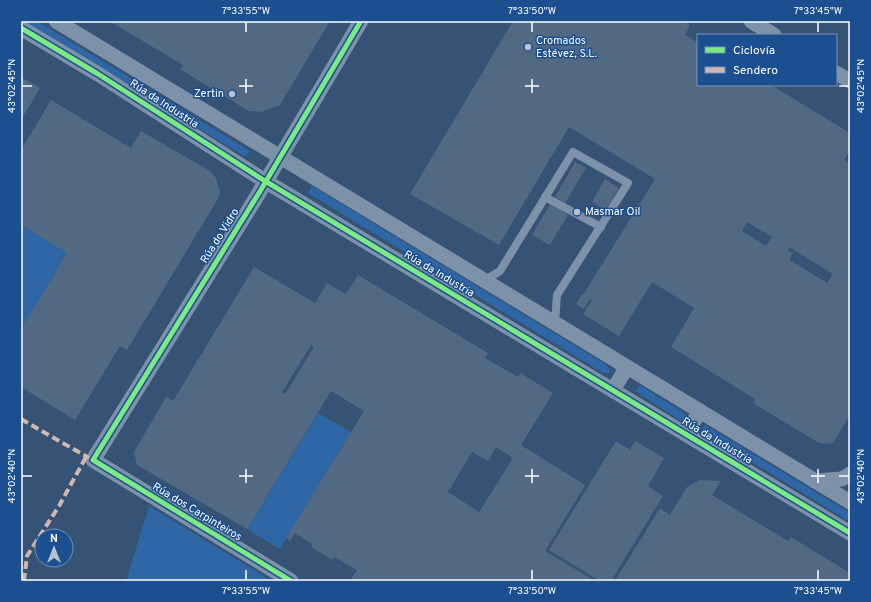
<svg xmlns="http://www.w3.org/2000/svg" width="871" height="602" viewBox="0 0 871 602" font-family="Overpass,sans-serif">
	<style>
		.green { fill: #2f66a5 }
		.building { fill: #526984; fill-rule: evenodd }
		.lines { fill: none; stroke-linecap: round; stroke-linejoin: round }
		.service { stroke: #7d92a8; stroke-width: 8 }
		.minor { stroke: #7d92a8; stroke-width: 15 }
		.quiet { stroke: #d1b7ad; stroke-width: 4; stroke-dasharray: 8 4; stroke-linecap: butt }
		.cycleway-casing { stroke: #1b4f8f; stroke-width: 8 }
		.cycleway { stroke: #7ce984; stroke-width: 5 }
		.ticks { fill: none; stroke: #fff; stroke-width: 1.5 }
		.poi-dot { fill: #b9c2ce; stroke: #1b4f8f; stroke-width: 1.5 }
		.labels { text-anchor: middle; dominant-baseline: central; stroke-width: 3; stroke-linejoin: round; paint-order: stroke }
		.poi-label { font-size: 11px; fill: #fff; stroke: #1b4f8f; text-anchor: start }
		.street-label { font-size: 11px; fill: #fff; stroke: #1b4f8f }
		.neatline { fill: none; stroke: #fff; stroke-width: 1.5 }
		.ticks-label { font-size: 10px; text-anchor: middle; fill: #fff }
	</style>
	<rect width="100%" height="100%" fill="#365274"/>
	<g class="green">
		<path d="M22,21H37L245,148L249,151V154L244,156Z"/>
		<path d="M312,186L605,364L610,369L609,373H603L308,193Z"/>
		<path d="M21,225L67,253L21,329Z"/>
		<path d="M640,385L687,415L683,422L635,391Z"/>
		<path d="M318,413L351,432L280,549L247,529Z"/>
		<path d="M705,425L850,513V522L701,431Z"/>
		<path d="M149,506L272,581H126Z"/>
	</g>
	<g class="building">
		<path d="M109,21H330L280,105L261,112L249,111L224,96L180,69L183,65Z"/>
		<path d="M513,21H684L690,25L685,35L698,43V85H771L850,133V151L844,160L850,164V415L833,443L826,444L819,443L753,403L755,399L671,347L694,308L652,282L619,336L583,314L592,300L590,299L584,309L576,304L582,294L583,295L655,179L569,127L499,245L410,194ZM747,222L772,237L766,246L742,231ZM789,247L833,274L827,283L790,260L793,253L788,250Z"/>
		<path d="M21,77L40,88L21,120Z"/>
		<path d="M51,100L131,148L141,131L210,171L216,178L220,191L219,197L127,350L120,346L75,420L21,387V329L67,253L21,225V150Z"/>
		<path d="M575,162L586,168L565,203L555,197Z"/>
		<path d="M605,179L619,188L606,210L592,202Z"/>
		<path d="M550,204L568,215L550,245L532,235Z"/>
		<path d="M254,267L315,303L327,283L346,294L358,275L488,353L485,358L518,377L520,373L553,393L521,445L585,485L545,551L595,581H350L357,570L334,557L332,560L311,547L312,544L295,533L290,541L286,538L364,411L331,391L247,529L137,465L134,452L166,397L173,401ZM311,345L314,347L285,394L282,392ZM496,447L513,458L479,512L448,492L472,452L488,461Z"/>
		<path d="M616,441L630,450L635,441L664,458L648,486L663,496L611,581H600L549,550Z"/>
		<path d="M700,480L721,481L712,495L788,541L791,537L850,573V581H615L660,508L670,515L687,487Z"/>
	</g>
	<g class="lines">
		<g class="service">
			<path d="M545,197L601,227"/>
			<path d="M484,281L500,271L573,152L628,183L557,295L555,324"/>
		</g>
		<g class="minor">
			<path d="M56,21L850,502"/>
			<path d="M751,21L774,35"/>
			<path d="M21,28L98,74L265,181L850,533"/>
			<path d="M836,73L850,81"/>
			<path d="M613,390L627,367"/>
			<path d="M686,434L700,411"/>
			<path d="M815,481L842,479L850,474"/>
			<path d="M291,581L93,460L259,193L361,21"/>
		</g>
		<g class="quiet">
			<path d="M21,419L89,458"/>
			<path d="M24,581L27,556L59,506L86,457"/>
		</g>
		<g class="cycleway-casing">
			<g id="cycleway">
				<path d="M21,28L98,74L265,181L850,533"/>
				<path d="M291,581L93,460L259,193L361,21"/>
			</g>
		</g>
		<use href="#cycleway" class="cycleway"/>
	</g>
	<path class="ticks" d="M246,22V32M532,22V32M818,22V32M246,79V93M532,79V93M22,86H32M239,86H253M525,86H539M839,86H849M246,469V483M532,469V483M818,469V483M22,476H32M239,476H253M525,476H539M811,476H825M839,476H849M246,570V580M532,570V580M818,570V580"/>
	<g class="poi-dot">
		<circle cx="528" cy="47" r="4"/>
		<circle cx="232" cy="94" r="4"/>
		<circle cx="577" cy="212" r="4"/>
	</g>
	<g class="labels">
		<g class="poi-label">
			<text x="536" y="41">Cromados<tspan x="536" dy="13">Estévez, S.L.</tspan></text>
			<text x="224" y="94" text-anchor="end">Zertin</text>
			<text x="585" y="212">Masmar Oil</text>
		</g>
		<g class="street-label">
			<text transform="translate(164 104) rotate(33)">Rúa da Industria</text>
			<text transform="translate(220 236) rotate(-58)">Rúa do Vidro</text>
			<text transform="translate(439 274) rotate(31)">Rúa da Industria</text>
			<text transform="translate(717 441) rotate(31)">Rúa da Industria</text>
			<text transform="translate(197 512) rotate(31)">Rúa dos Carpinteiros</text>
		</g>
	</g>
	<rect width="871" height="602" fill="none" stroke="#1b4f8f" stroke-width="44"/>
	<rect x="697" y="34" width="140" height="52" fill="#1b4f8f" stroke="#7695bc"/>
	<rect x="705" y="47" width="20" height="6" fill="#7ce984" stroke="#7695bc"/>
	<text x="733" y="54" font-size="12" fill="#ffffff">Ciclovía</text>
	<rect x="705" y="67" width="20" height="6" fill="#d1b7ad" stroke="#7695bc"/>
	<text x="733" y="74" font-size="12" fill="#ffffff">Sendero</text>
	<g transform="translate(54 548)"><circle r="19" fill="#1b4f8f" stroke="#7695bc"/>
	<path d="M0-3L7 15L0 10L-7 15Z" fill="#b9c2ce"/>
	<text y="-6" font-size="11" font-weight="bold" text-anchor="middle" fill="#ffffff">N</text>
	</g>
	<rect x="22" y="22" width="827" height="558" class="neatline"/>
	<g class="ticks-label">
		<text x="246" y="14">7°33'55"W</text>
		<text x="532" y="14">7°33'50"W</text>
		<text x="818" y="14">7°33'45"W</text>
		<text transform="translate(11 86) rotate(-90)" y="4">43°02'45"N</text>
		<text transform="translate(860 86) rotate(-90)" y="4">43°02'45"N</text>
		<text transform="translate(11 476) rotate(-90)" y="4">43°02'40"N</text>
		<text transform="translate(860 476) rotate(-90)" y="4">43°02'40"N</text>
		<text x="246" y="594">7°33'55"W</text>
		<text x="532" y="594">7°33'50"W</text>
		<text x="818" y="594">7°33'45"W</text>
	</g>
</svg>
